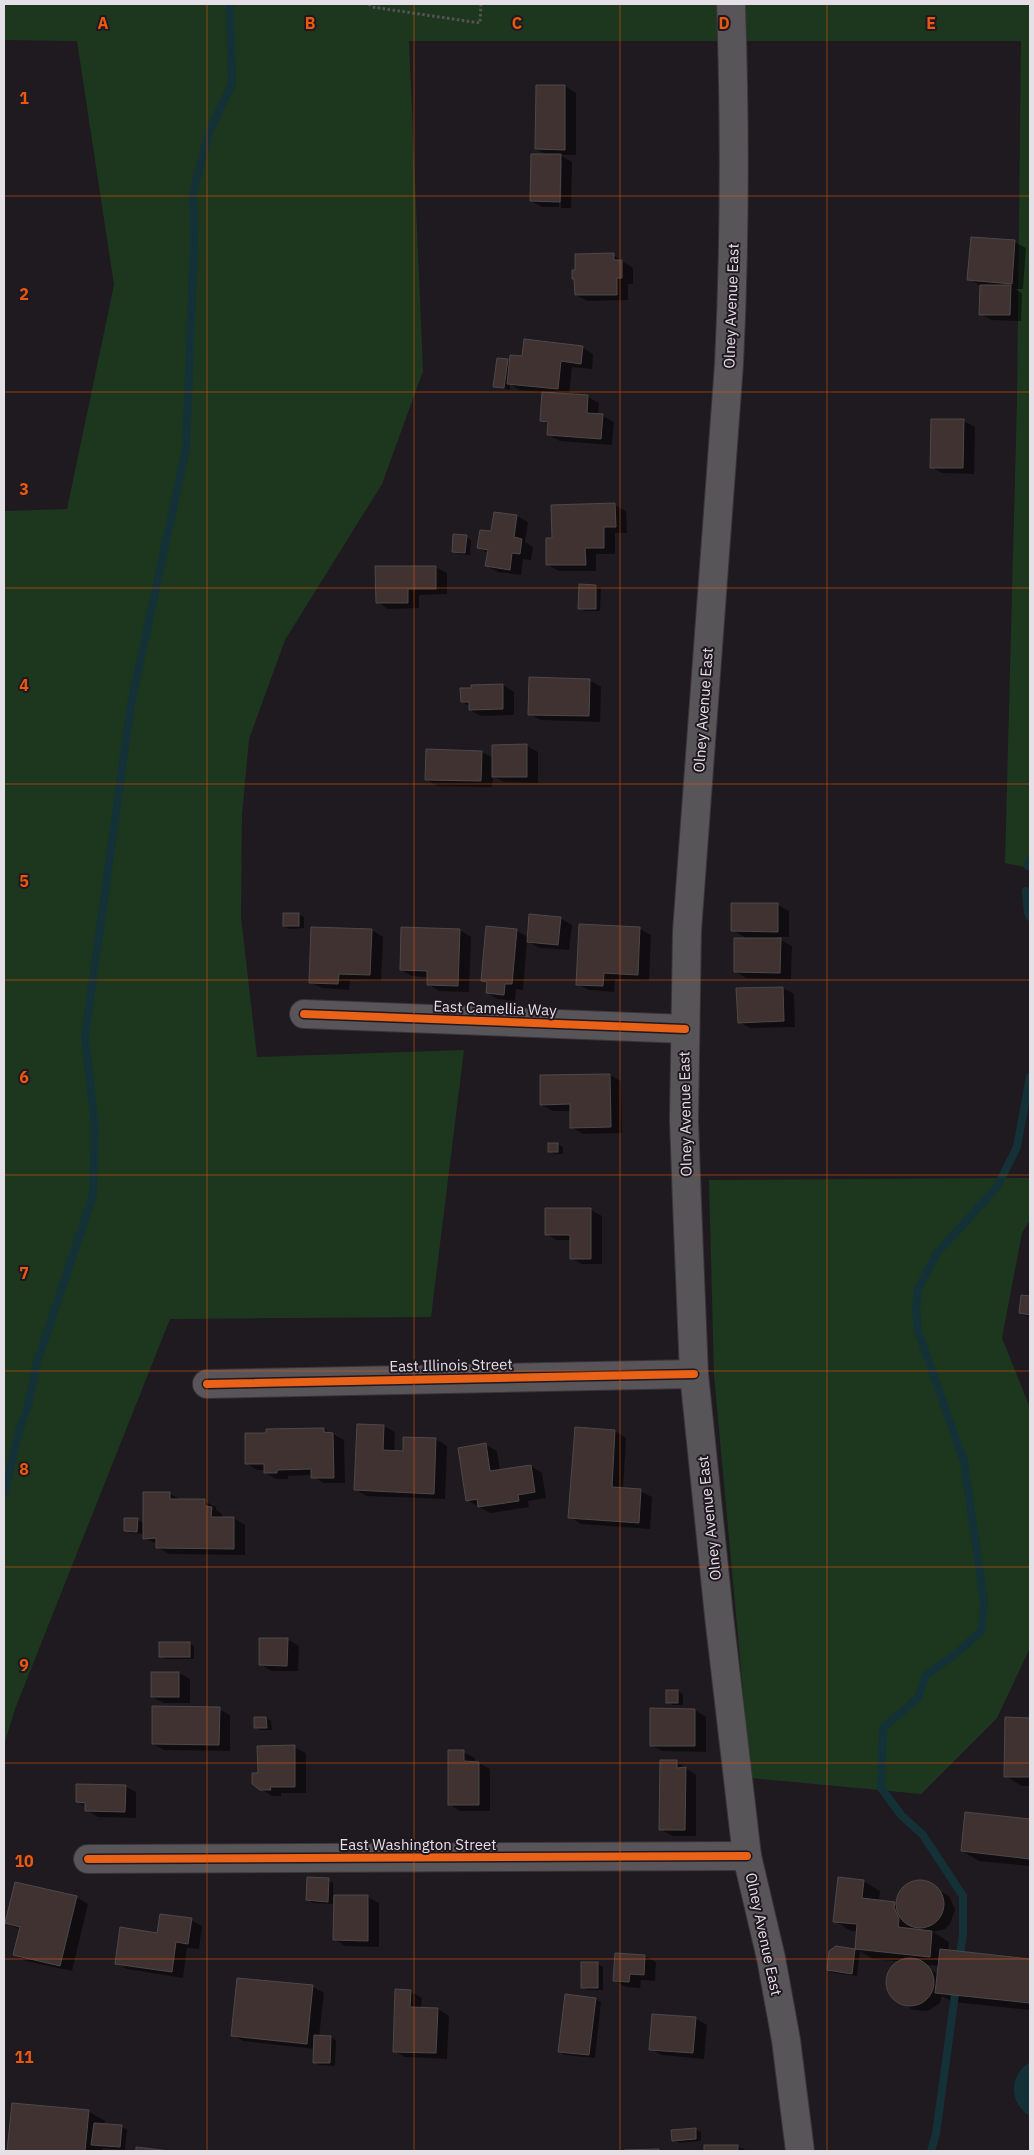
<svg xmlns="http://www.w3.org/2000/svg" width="1034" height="2155" viewBox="0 0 1034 2155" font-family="'IBM Plex Sans',sans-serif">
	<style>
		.green { fill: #1d371e }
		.water { fill: #143137 }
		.shadow { fill: #0007; fill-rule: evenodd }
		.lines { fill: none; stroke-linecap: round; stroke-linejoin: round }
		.stream { stroke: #143137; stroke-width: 8 }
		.building { fill: #413232; stroke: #4d4849 }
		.minor-casing { stroke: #383439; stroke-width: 30 }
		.secondary-casing { stroke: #383439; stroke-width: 30 }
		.path { stroke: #565357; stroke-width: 3; stroke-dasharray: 2.5 2.5; stroke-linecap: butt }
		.minor { stroke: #585558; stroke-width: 28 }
		.secondary { stroke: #585558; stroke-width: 28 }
		.cycleway-casing { stroke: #201821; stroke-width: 11 }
		.cycleway { stroke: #ea6118; stroke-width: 8 }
		.grid { fill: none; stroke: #e8590c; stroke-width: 1; stroke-opacity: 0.55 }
		.labels { text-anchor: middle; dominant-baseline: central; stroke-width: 4; stroke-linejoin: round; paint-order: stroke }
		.street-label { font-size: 15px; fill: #e5dfe6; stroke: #201821 }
		.grid-label { font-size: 16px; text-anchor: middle; font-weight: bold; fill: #e8590c; stroke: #201821; stroke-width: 4; stroke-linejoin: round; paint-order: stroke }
	</style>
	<rect width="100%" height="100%" fill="#1f1a1f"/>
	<g class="green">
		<path d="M4,4H1030V868L1005,863L1017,402L1021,41H409L423,371L382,484L285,640L249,739L242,815L241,917L257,1057L464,1050L431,1317L170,1319L15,1709L4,1745V511L67,509L114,285L77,41L4,40Z"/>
		<path d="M1030,1178V1220L1022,1233L1002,1338L1030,1408V1648L997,1718L921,1794L751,1778L714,1375L709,1180Z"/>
	</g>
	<path class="water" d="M1030,2062V2116C1008,2103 1009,2075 1030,2062Z"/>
	<g class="shadow">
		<path d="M565,86L576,93V155H560L572,162L571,208H561L562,160H559V207H542L531,201L548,155L536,149Z"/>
		<path d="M972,238L1015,242L1026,248L1023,289H1015L1022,293L1021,321L992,320L980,314L981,286L969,279Z"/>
		<path d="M613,255L633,268V284H628V300L587,301L576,295Z"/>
		<path d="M582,347L593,354L592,369L572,367L569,395L588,397L599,403L598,415L603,416L614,422L612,445L560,441L549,435V425L541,420L543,392L519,390L510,384V390L494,386L498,359L510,362Z"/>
		<path d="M964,421L975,427L974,474L942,473L931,467Z"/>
		<path d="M615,505L626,511L627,533H615V554H596V571H559L548,565L553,539Z"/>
		<path d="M495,513L517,516L528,522L525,542L533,547L531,560L523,559L521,575L498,572L487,566L488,553L479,548L492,533Z"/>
		<path d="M466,537L471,540L470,555L458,554L453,551Z"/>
		<path d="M435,567L447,573V594L419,595V608L388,609L377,602Z"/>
		<path d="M596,586L601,589L600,611H585L580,608Z"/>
		<path d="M589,680L601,687L600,722L541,720L529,714Z"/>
		<path d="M503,685L514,692V715L481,716L470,710V706L462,702Z"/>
		<path d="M527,746L538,752V783L504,782L493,776L492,787L437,786L426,779L482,752L493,758Z"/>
		<path d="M732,904L778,905L789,911V937H776L792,946L791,979L746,978L735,971L748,939L732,930Z"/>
		<path d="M298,914L304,917V928L289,929L284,926Z"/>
		<path d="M560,918L572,925L569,950L540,948L527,941L523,990L516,989L515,1001L498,999L487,993L488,984L483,981L516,930L529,938Z"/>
		<path d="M581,925L640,929L651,935L649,981L615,979L614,992L589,990L577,984Z"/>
		<path d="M372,930L383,937L381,981L350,980L349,990L322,988L310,982Z"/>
		<path d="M460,930L471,937L469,992L439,991L428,984V977L412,976L401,970Z"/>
		<path d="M783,988L794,994L795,1027L750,1028L739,1022Z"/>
		<path d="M610,1075L621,1081L622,1133L583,1134L571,1127V1111H553L541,1105Z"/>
		<path d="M557,1144L563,1147V1154H555L550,1151Z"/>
		<path d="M591,1210L602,1216V1264H582L571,1258V1240H557L546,1234Z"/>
		<path d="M1022,1297L1030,1298V1318L1020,1313Z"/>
		<path d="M384,1426L395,1432L394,1452H404L405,1438L436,1439L447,1446L445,1499L367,1496L356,1490Z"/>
		<path d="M324,1429L344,1440L345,1483H323L312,1475L288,1476V1479H277L265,1473V1470H257L246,1463Z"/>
		<path d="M576,1429L615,1431L626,1438L623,1489L640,1491L652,1497L650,1529L581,1524L570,1517Z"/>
		<path d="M486,1445L497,1451L500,1471L531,1466L542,1473L546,1498L528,1501L529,1507L490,1513L467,1500Z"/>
		<path d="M169,1493L181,1500L204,1501L216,1507V1510L222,1514V1518H234L245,1525V1555L169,1554L157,1547V1544L144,1538V1534L130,1533L125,1530L137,1519L145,1524Z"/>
		<path d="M287,1639L299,1646L298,1671H271L260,1664Z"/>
		<path d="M189,1643L194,1646V1659H166L161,1656Z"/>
		<path d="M179,1673L190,1679V1703H164L152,1697Z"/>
		<path d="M678,1691L683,1694V1705H673L667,1702Z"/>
		<path d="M219,1709L230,1715V1751L164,1750L153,1744Z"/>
		<path d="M695,1710L706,1717V1752L662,1751L651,1745Z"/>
		<path d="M266,1718L271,1721L272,1730H260L255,1727V1719Z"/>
		<path d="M1007,1719H1030V1786H1022L1005,1776Z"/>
		<path d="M294,1747L306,1753V1793H281V1796H272L261,1789L259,1775Z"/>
		<path d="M463,1752L475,1758V1763H479L490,1769V1811H460L449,1804Z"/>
		<path d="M677,1762L696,1775V1836H672L660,1829Z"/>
		<path d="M125,1786L136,1792V1818L98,1817L86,1810V1807L77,1802Z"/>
		<path d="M967,1813L1030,1821V1866L979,1861L962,1851Z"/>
		<path d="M328,1880L333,1883V1904L313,1903L308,1900Z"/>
		<path d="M863,1881L880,1891L879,1901L898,1905L897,1901L903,1888L916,1881L924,1882L949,1896L955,1910L950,1924L945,1929L933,1932L949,1942L948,1951L1030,1960V2010L953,2002L942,1996L940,2003L928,2011L913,2010L890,1994L887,1980L893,1967L903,1962L873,1959L860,1951L857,1976L833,1973L828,1970L836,1947L856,1951L858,1931H851L834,1921ZM914,1926L925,1931L916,1929ZM920,1964L939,1966L938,1974L926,1967Z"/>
		<path d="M335,1896L368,1897L379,1903V1947L345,1946L334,1939Z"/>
		<path d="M76,1897L88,1904L72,1971L26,1961L15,1954L21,1930L7,1923Z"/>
		<path d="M191,1920L202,1926L199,1949L187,1948L183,1978L127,1969L116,1963L158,1935Z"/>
		<path d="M616,1954L645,1956L656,1962L655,1981L641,1980L640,1988L626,1987L615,1981Z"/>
		<path d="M598,1964L603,1967V1990H587L582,1987Z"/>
		<path d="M238,1979L313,1987L324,1993L319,2037H331L336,2040L335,2066L319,2065L314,2062L315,2049L243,2041L232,2035Z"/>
		<path d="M410,1991L422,1998L421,2009H438L449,2016L447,2059L405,2057L394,2051Z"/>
		<path d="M595,1999L601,2002L595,2058L565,2055L559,2052Z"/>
		<path d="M695,2018L707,2025L704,2059L662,2055L650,2049Z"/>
		<path d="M88,2111L105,2121V2125L122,2127L127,2130L125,2150L103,2148L102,2151L9,2150Z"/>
		<path d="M695,2129L701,2132V2141L679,2143L674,2140Z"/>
		<path d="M705,2146H738L747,2151H705Z"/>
	</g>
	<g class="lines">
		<g class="stream">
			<path d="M1028,866L1030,860"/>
			<path d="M1026,891L1028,913L1030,917"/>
			<path d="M4,1494L19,1431L29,1402L37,1362L93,1195L95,1127L85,1036L131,704L186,449L194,242L193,193L209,132L232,84L230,4"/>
			<path d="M959,1961L963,1934V1896L923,1835L901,1815L881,1788L883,1728L918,1698L926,1675L958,1652L982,1630L984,1600L964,1462L918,1331L916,1309L918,1289L937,1253L997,1187L1017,1147L1030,1077"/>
			<path d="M931,2151L936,2134L956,1987"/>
		</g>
	</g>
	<g class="building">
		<path d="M536,85H565V150L535,149Z"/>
		<path d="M531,154H561L560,202L530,201Z"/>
		<path d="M971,237L1015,240L1012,284L967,280Z"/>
		<path d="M614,253V260H622V278H617V295H575L574,279H572V270H575V254Z"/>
		<path d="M980,285H1011L1010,315H979Z"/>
		<path d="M524,339L583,346L581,364L561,361L558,389L507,384L510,355L522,356Z"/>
		<path d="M497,358L508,359L504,388L493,387Z"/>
		<path d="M542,392L588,395L587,413L603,414L601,439L547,435L548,422L540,421Z"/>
		<path d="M931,419H964L963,468H930Z"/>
		<path d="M615,503L616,527H604V548H585L586,565H546V538H552L551,505Z"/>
		<path d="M494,512L517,515L514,537L522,539L520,554L512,553L510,570L485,566L488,550L477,548L480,530L491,531Z"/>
		<path d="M453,534L467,535L465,553L452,552Z"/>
		<path d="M375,566H436V589H408V603H376Z"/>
		<path d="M579,584L596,585V609H578Z"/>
		<path d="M529,677L590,679L589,716L528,715Z"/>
		<path d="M503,684V709L469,710V702H461L460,688H471V685Z"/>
		<path d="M527,744V777H492V745Z"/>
		<path d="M426,749L482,751L481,781L425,780Z"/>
		<path d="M731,903H778V932L731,931Z"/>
		<rect x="283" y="913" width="16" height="13"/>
		<path d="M529,914L561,917L558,945L527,942Z"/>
		<path d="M579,924L640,927L638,975L604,973L603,986L576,985Z"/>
		<path d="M486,926L517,929L512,984H505L504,995L486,993L487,982L481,981Z"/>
		<path d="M311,927L372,929L370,975L339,974L338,984L309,983Z"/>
		<path d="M401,927L460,929L458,986L427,985V971L400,970Z"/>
		<path d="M734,938H781L780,973L734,972Z"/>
		<path d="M783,987L784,1021L738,1023L736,988Z"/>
		<path d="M610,1074L611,1127L570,1128V1104L540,1105V1075Z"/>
		<rect x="548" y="1143" width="10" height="9"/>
		<path d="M545,1208H591V1259H570V1235H545Z"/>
		<path d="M1021,1295L1030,1296V1315L1019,1313Z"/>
		<path d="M357,1424L384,1425L383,1450L403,1451V1437L436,1438L434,1494L354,1490Z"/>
		<path d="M575,1427L615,1430L612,1487L641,1489L639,1523L568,1518Z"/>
		<path d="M324,1428V1432L333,1433L334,1478H311V1469L277,1470V1473H264V1464H245V1433H266V1429Z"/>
		<path d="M486,1443L490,1471L531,1465L535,1492L518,1495L519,1501L478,1507L477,1499L466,1501L458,1448Z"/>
		<path d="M143,1492H170V1499H205V1506L212,1507L211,1517H234V1549L156,1548V1538L143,1539Z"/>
		<path d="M124,1518H138L137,1532L124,1531Z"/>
		<path d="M259,1638H288L287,1666L259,1665Z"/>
		<rect x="159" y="1642" width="31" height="15"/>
		<rect x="151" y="1672" width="28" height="25"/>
		<rect x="666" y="1690" width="12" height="13"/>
		<path d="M152,1706L220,1707L219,1745L152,1744Z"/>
		<path d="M650,1708L695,1709V1746H650Z"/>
		<path d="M254,1717H266L267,1728H254Z"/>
		<path d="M1005,1717L1030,1718V1777H1004Z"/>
		<path d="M295,1745V1787H270L271,1790H260L252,1784V1773H258L257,1746Z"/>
		<path d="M448,1750H464V1761L479,1762V1805H448Z"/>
		<path d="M660,1760H677V1768L686,1767L685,1830H659Z"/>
		<path d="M76,1784L126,1785L125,1812L85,1811V1803L76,1802Z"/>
		<path d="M965,1812L1030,1819V1859L961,1851Z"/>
		<path d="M307,1877L329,1878L328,1902L306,1900Z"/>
		<path d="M838,1877L864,1880L862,1898L895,1902L894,1907L899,1919L898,1927L932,1931L930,1957L855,1949L857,1924L833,1922Z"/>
		<circle cx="920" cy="1904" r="24"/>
		<path d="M15,1882L77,1896L60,1966L13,1955L20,1927L5,1923Z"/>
		<path d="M334,1895H368V1941L333,1940Z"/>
		<path d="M160,1914L192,1918L188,1944L176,1942L172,1972L115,1964L120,1927L157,1933Z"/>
		<path d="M836,1946L855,1949L852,1974L827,1970L829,1951Z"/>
		<path d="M940,1949L1030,1959V2003L935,1993Z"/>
		<path d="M615,1953L645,1955L644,1975L630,1974L629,1982L613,1981Z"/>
		<circle cx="910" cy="1982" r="24"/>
		<rect x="581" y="1962" width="17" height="26"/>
		<path d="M237,1978L313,1985L307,2044L231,2036Z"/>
		<path d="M395,1989L411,1990L410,2007L438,2008L436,2053L393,2052Z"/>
		<path d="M565,1994L596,1998L589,2055L558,2052Z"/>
		<path d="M652,2014L696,2017L693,2053L649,2050Z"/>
		<path d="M314,2035L331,2036L330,2063H313Z"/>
		<path d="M12,2103L89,2110L85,2151H7Z"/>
		<path d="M94,2123L122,2125L120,2147L91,2145Z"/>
		<path d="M696,2128V2139L672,2141L671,2130Z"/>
		<rect x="704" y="2145" width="34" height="6"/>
		<path d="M136,2147L170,2151H136Z"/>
		<path d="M659,2149V2151H624V2150Z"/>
	</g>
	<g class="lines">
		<g class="minor-casing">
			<g id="minor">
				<path d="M304,1014L685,1029"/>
				<path d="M207,1384L694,1374"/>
				<path d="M88,1859L747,1856"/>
			</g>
		</g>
		<g class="secondary-casing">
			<path id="secondary" d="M731,4C735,124 735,244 729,364L687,931L684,1120L687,1203L694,1374L719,1616L747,1856L771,1958L786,2040L800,2151"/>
		</g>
		<path class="path" d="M369,4L372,7L480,23L481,4"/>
		<use href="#minor" class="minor"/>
		<use href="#secondary" class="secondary"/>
		<g class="cycleway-casing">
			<g id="cycleway">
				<path d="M304,1014L685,1029"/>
				<path d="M207,1384L694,1374"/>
				<path d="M88,1859L747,1856"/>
			</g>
		</g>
		<use href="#cycleway" class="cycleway"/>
	</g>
	<path class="grid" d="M207,4V2151M414,4V2151M620,4V2151M827,4V2151M4,196H1030M4,392H1030M4,588H1030M4,784H1030M4,980H1030M4,1175H1030M4,1371H1030M4,1567H1030M4,1763H1030M4,1959H1030"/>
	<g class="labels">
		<g class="street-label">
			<text transform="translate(731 306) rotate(-88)">Olney Avenue East</text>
			<text transform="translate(703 710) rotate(-86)">Olney Avenue East</text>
			<text transform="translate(495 1008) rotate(2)">East Camellia Way</text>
			<text transform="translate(685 1114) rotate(-91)">Olney Avenue East</text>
			<text transform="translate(451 1365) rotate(-1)">East Illinois Street</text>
			<text transform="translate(709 1518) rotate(-96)">Olney Avenue East</text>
			<text x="418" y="1844">East Washington Street</text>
			<text transform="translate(764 1934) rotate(78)">Olney Avenue East</text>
		</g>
	</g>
	<g class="grid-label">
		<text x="103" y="29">A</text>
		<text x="310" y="29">B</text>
		<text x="517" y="29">C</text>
		<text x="724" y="29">D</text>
		<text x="931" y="29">E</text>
		<text x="24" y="104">1</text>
		<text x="24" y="300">2</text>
		<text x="24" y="495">3</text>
		<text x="24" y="691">4</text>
		<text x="24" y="887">5</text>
		<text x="24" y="1083">6</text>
		<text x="24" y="1279">7</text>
		<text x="24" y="1475">8</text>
		<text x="24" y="1671">9</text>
		<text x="24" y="1867">10</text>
		<text x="24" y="2063">11</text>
	</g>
	<rect width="1034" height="2155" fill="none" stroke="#e5dfe6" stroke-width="10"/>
</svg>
